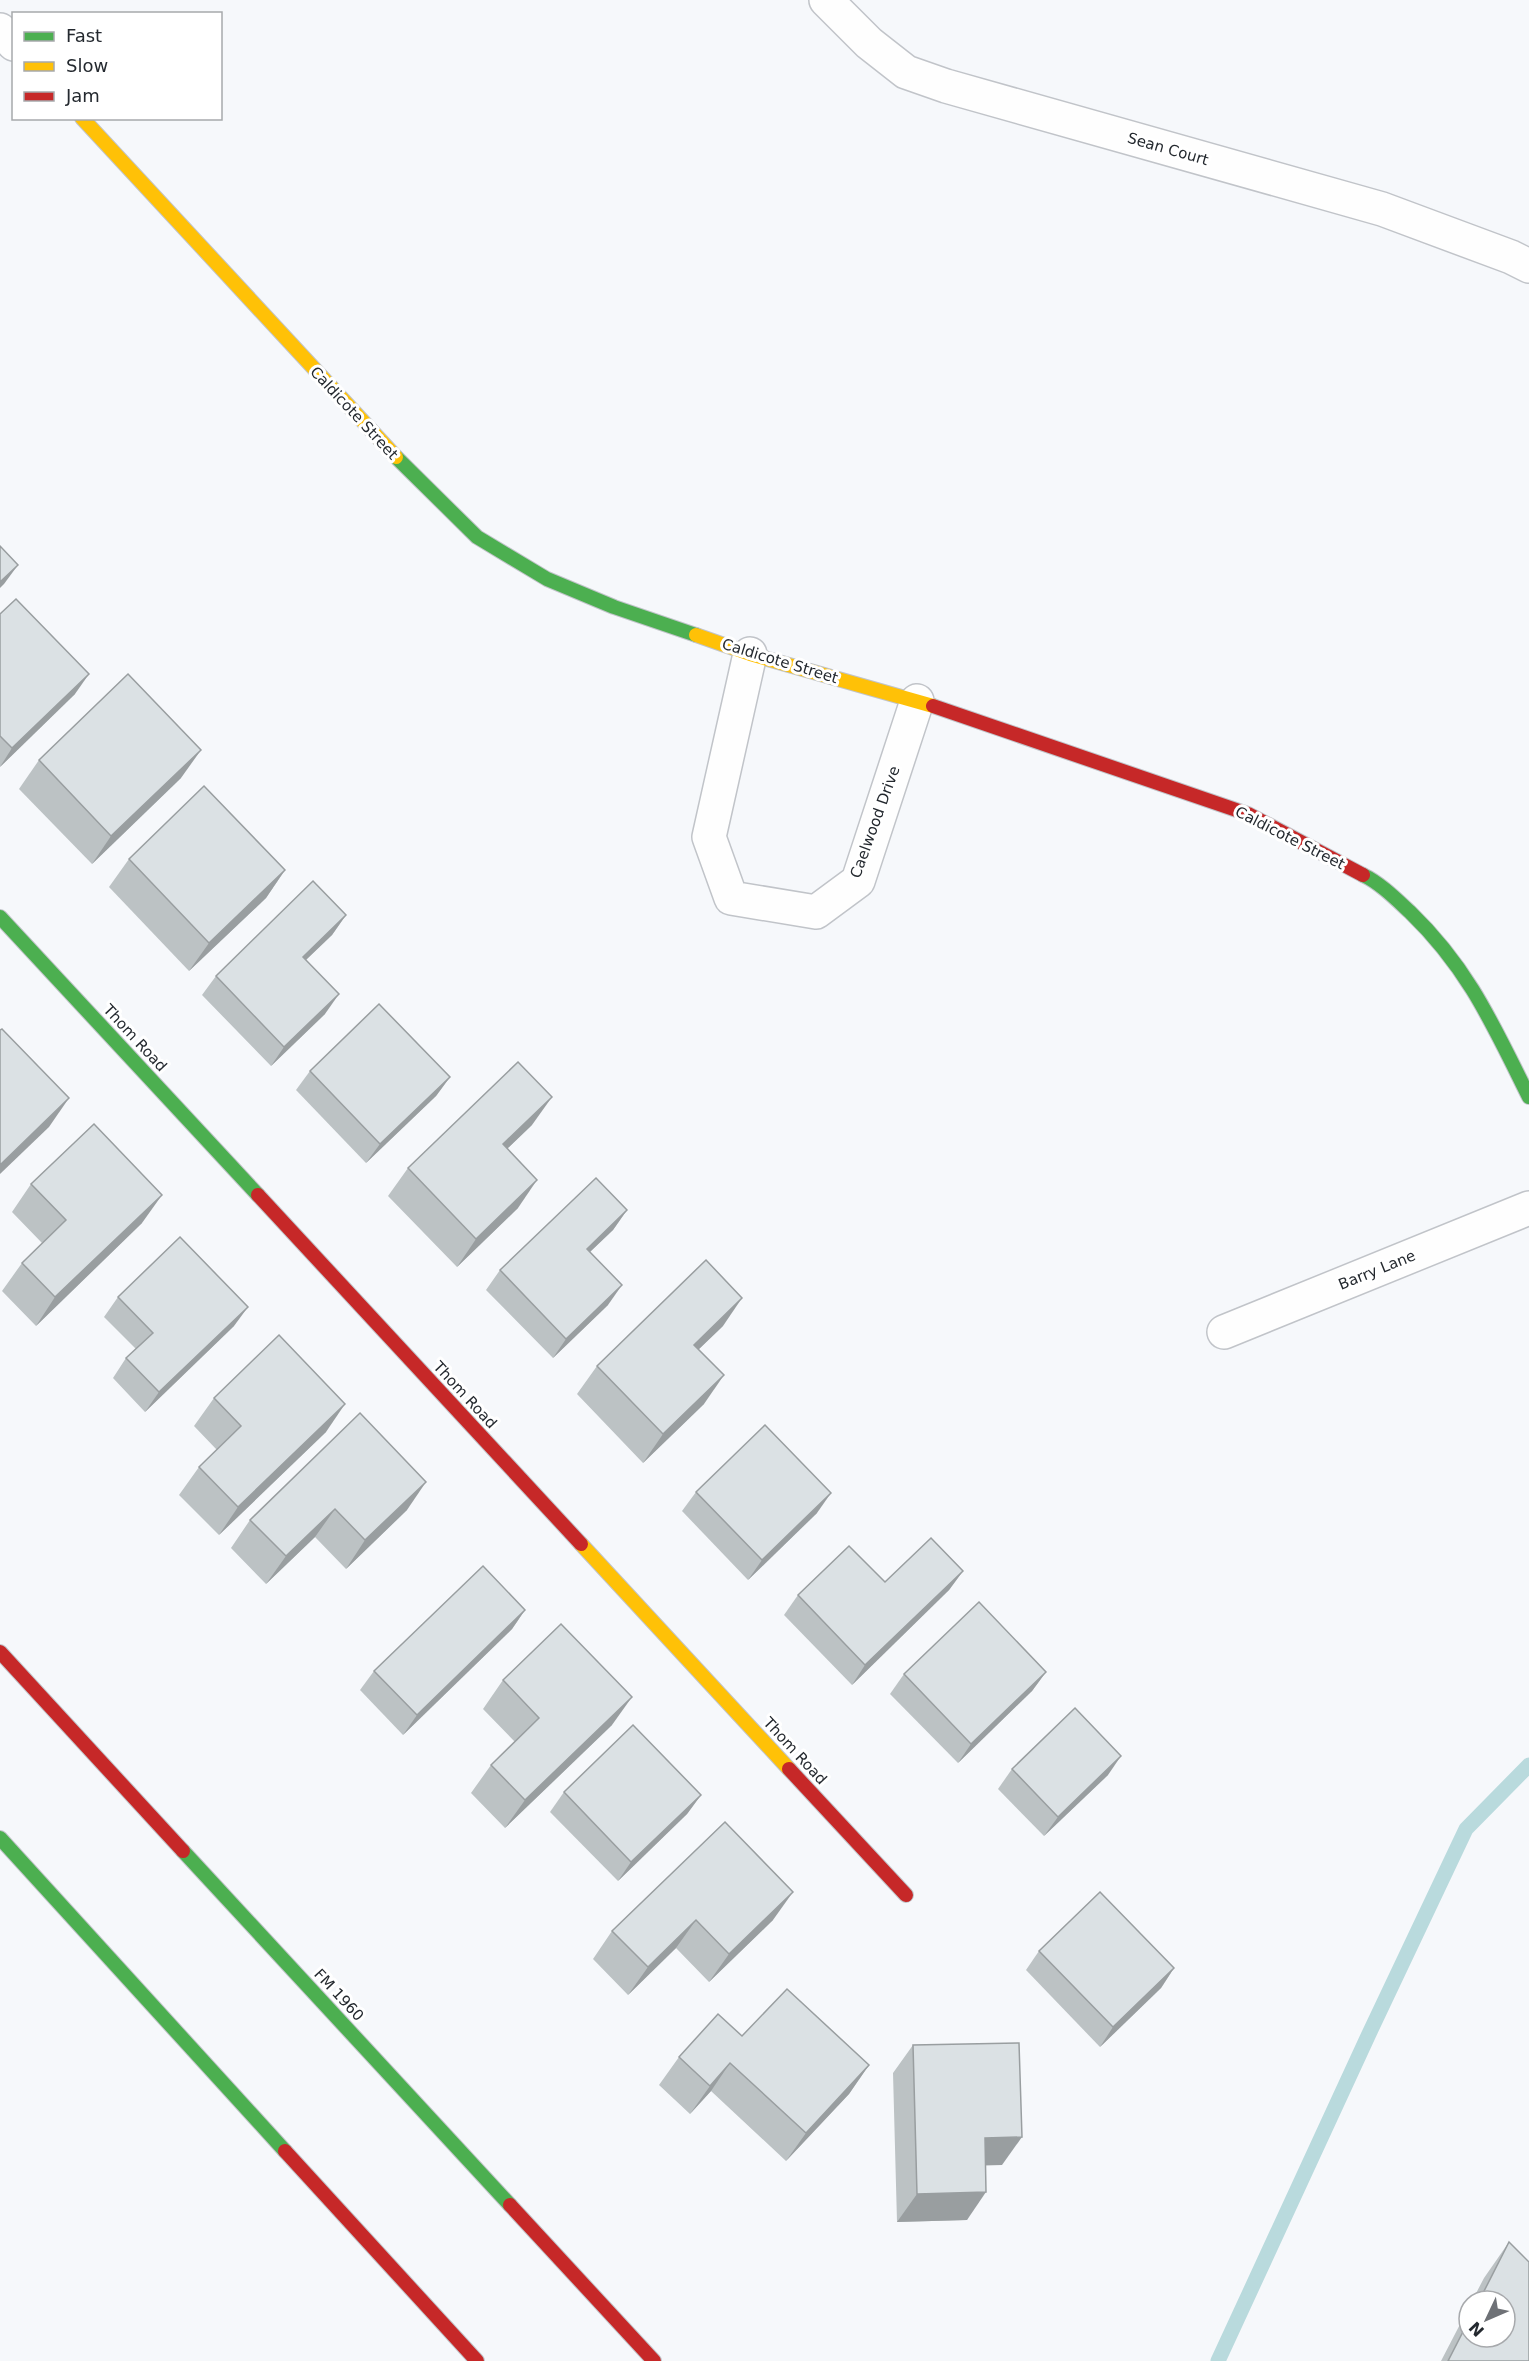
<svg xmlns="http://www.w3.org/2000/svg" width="1529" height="2361" viewBox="0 0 1529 2361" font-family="'DejaVu Sans',sans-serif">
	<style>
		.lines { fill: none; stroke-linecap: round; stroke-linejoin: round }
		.stream { stroke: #b9dadd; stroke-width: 15 }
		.street-casing { stroke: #c1c4c9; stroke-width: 36 }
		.fast-casing { stroke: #c1c4c9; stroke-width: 16 }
		.slow-casing { stroke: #c1c4c9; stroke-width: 16 }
		.jam-casing { stroke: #c1c4c9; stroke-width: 16 }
		.street { stroke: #fefefe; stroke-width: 33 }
		.fast { stroke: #4caf50; stroke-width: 14 }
		.slow { stroke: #ffc107; stroke-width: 14 }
		.jam { stroke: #c62828; stroke-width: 14 }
		.wall { fill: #bcc2c4 }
		.shaded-wall { fill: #999ea0 }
		.building { fill: #dbe1e4; stroke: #999ea0; stroke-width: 1.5 }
		.labels { text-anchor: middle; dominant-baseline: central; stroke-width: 6; stroke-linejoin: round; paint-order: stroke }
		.street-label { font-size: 15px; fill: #24292f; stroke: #fff }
	</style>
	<rect width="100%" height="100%" fill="#f6f8fb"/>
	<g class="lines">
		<path class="stream" d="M1218,2361L1368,2036L1466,1829L1529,1765"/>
		<g class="street-casing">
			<g id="street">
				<path d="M826,0L869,43L906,72L946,86L1382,209L1511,257L1529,266"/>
				<path d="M0,30L14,44"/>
				<path d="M750,654L709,837L731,898L816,912L858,881L917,701"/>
				<path d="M1224,1332L1529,1208"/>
			</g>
		</g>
		<g class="fast-casing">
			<g id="fast">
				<path d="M396,457L477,537L547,579L614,607L696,635"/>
				<path d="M1363,875C1380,883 1396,899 1410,912C1469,969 1493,1025 1529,1097"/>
				<path d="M0,917L258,1195"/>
				<path d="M0,1838L285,2151"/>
				<path d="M183,1851L510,2205"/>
			</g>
		</g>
		<g class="slow-casing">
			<g id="slow">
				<path d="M82,118L396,457"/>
				<path d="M696,635L750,654L933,706"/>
				<path d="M581,1544L789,1769"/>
			</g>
		</g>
		<g class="jam-casing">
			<g id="jam">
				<path d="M933,706L1248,814L1363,875"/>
				<path d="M258,1195L581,1544"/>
				<path d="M0,1652L183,1851"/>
				<path d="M789,1769L906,1895"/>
				<path d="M285,2151L477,2361"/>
				<path d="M510,2205L654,2361"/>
			</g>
		</g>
		<use href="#street" class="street"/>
		<use href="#fast" class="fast"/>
		<use href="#slow" class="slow"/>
		<use href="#jam" class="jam"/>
	</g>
	<g class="wall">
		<path d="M0,614L75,694L0,767Z"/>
		<path d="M39,760L181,778L92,864L19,789Z"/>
		<path d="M129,859L285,870L266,898L189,971L109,887Z"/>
		<path d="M346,915L332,935L306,960L325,1014L271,1066L202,995L216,976Z"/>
		<path d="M310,1071L450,1077L436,1096L366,1163L296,1090Z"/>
		<path d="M532,1125L507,1149L518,1208L457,1267L388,1196L408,1168Z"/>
		<path d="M31,1184L142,1223L36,1326L2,1291L22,1263L42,1243L12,1212Z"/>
		<path d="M627,1210L613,1230L590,1252L608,1305L553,1358L486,1290L500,1270Z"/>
		<path d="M118,1297L234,1326L145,1412L113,1378L126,1358L136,1349L104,1317Z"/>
		<path d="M723,1326L699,1349L704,1404L643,1463L577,1394L597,1366Z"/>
		<path d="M214,1398L326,1432L219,1535L179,1495L199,1467L217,1450L194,1426Z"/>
		<path d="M360,1413L407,1510L346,1569L315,1537L266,1584L231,1548L250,1520Z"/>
		<path d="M696,1492L817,1513L748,1580L682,1511Z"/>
		<path d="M963,1571L949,1590L852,1685L784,1615L798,1595Z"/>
		<path d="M525,1610L512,1629L403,1735L360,1690L374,1671Z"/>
		<path d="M1046,1672L1032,1691L958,1763L890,1694L904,1674Z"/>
		<path d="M503,1680L612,1725L505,1828L471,1793L491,1765L515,1742L483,1709Z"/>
		<path d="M1012,1769L1108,1775L1044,1836L998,1789Z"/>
		<path d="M564,1792L701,1795L687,1814L618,1881L550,1812Z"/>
		<path d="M725,1822L773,1920L709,1982L676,1948L628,1995L593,1959L612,1931Z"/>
		<path d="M1039,1951L1174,1968L1161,1988L1100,2047L1026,1970Z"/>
		<path d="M742,2036L869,2065L849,2094L786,2161L711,2091L690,2114L659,2085L679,2057Z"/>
		<path d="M913,2045L1002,2165H986L967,2220L897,2222L893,2073Z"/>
		<path d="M1509,2242L1529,2361H1441L1469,2307V2337L1505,2301H1472L1484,2278Z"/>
	</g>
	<g class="shaded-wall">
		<path d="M18,565L4,584L0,588V582Z"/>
		<path d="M89,674L75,694L0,767L12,748Z"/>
		<path d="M201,750L181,778L92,864L111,836Z"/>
		<path d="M285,870L266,898L189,971L209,943Z"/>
		<path d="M346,915L332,935L289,976L303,957Z"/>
		<path d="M339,994L325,1014L271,1066L284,1047Z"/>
		<path d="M450,1077L436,1096L366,1163L380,1144Z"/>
		<path d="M552,1097L532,1125L483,1172L503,1144Z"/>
		<path d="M69,1098L49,1127L0,1174V1165Z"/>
		<path d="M537,1180L518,1208L457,1267L476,1239Z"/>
		<path d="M162,1195L142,1223L36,1326L55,1297Z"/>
		<path d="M627,1210L613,1230L573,1268L587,1249Z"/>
		<path d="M622,1285L608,1305L553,1358L566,1339Z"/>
		<path d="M742,1298L723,1326L674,1373L694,1345Z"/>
		<path d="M248,1307L234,1326L145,1412L159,1392Z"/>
		<path d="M724,1375L704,1404L643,1463L663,1434Z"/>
		<path d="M345,1404L326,1432L219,1535L238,1507Z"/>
		<path d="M426,1482L407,1510L346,1569L365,1540Z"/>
		<path d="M831,1493L817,1513L748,1580L762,1560Z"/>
		<path d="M335,1509L315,1537L266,1584L286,1556Z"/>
		<path d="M963,1571L949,1590L852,1685L865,1665Z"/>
		<path d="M525,1610L512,1629L403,1735L417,1715Z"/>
		<path d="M1046,1672L1032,1691L958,1763L971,1744Z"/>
		<path d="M632,1697L612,1725L505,1828L525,1800Z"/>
		<path d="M1121,1756L1108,1775L1044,1836L1058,1817Z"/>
		<path d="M701,1795L687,1814L618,1881L631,1862Z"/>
		<path d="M793,1892L773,1920L709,1982L729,1954Z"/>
		<path d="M696,1920L676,1948L628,1995L648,1967Z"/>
		<path d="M1174,1968L1161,1988L1100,2047L1113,2027Z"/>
		<path d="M730,2063L711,2091L690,2114L710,2086Z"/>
		<path d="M869,2065L849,2094L786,2161L806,2133Z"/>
		<path d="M1022,2137L1002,2165L965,2166L985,2138Z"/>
		<path d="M986,2192L967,2220L897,2222L917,2194Z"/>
	</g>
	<g class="building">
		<path d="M0,546L18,565L0,582Z"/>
		<path d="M16,599L89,674L12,748L0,736V614Z"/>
		<path d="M128,674L201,750L111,836L39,760Z"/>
		<path d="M204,786L285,870L209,943L129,859Z"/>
		<path d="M313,881L346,915L303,957L339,994L284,1047L216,976Z"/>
		<path d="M379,1004L450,1077L380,1144L310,1071Z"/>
		<path d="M2,1029L69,1098L0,1165V1030Z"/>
		<path d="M518,1062L552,1097L503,1144L537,1180L476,1239L408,1168Z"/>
		<path d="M94,1124L162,1195L55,1297L22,1263L66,1220L31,1184Z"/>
		<path d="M596,1178L627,1210L587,1249L622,1285L566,1339L500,1270Z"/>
		<path d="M180,1237L248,1307L159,1392L126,1358L153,1333L118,1297Z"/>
		<path d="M706,1260L742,1298L694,1345L724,1375L663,1434L597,1366Z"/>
		<path d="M279,1335L345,1404L238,1507L199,1467L241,1426L214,1398Z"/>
		<path d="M360,1413L426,1482L365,1540L335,1509L286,1556L250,1520Z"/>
		<path d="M765,1425L831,1493L762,1560L696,1492Z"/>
		<path d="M931,1538L963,1571L865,1665L798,1595L849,1546L885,1582Z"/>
		<path d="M483,1566L525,1610L417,1715L374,1671Z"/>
		<path d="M979,1602L1046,1672L971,1744L904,1674Z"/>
		<path d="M561,1624L632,1697L525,1800L491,1765L539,1718L503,1680Z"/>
		<path d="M1075,1708L1121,1756L1058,1817L1012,1769Z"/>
		<path d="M633,1725L701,1795L631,1862L564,1792Z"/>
		<path d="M725,1822L793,1892L729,1954L696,1920L648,1967L612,1931Z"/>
		<path d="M1100,1892L1174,1968L1113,2027L1039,1951Z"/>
		<path d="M787,1989L869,2065L806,2133L730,2063L710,2086L679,2057L718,2014L742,2036Z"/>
		<path d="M1019,2043L1022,2137L985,2138L986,2192L917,2194L913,2045Z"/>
		<path d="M1509,2242L1529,2262V2361H1448L1469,2320V2337H1505V2301H1479Z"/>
	</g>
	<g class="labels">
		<g class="street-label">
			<text transform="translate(1168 149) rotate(16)">Sean Court</text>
			<text transform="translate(354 413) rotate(47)">Caldicote Street</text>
			<text transform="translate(780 661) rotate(17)">Caldicote Street</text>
			<text transform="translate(875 822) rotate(-70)">Caelwood Drive</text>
			<text transform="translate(1290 838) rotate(27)">Caldicote Street</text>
			<text transform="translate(135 1038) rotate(47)">Thom Road</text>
			<text transform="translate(1377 1270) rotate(-22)">Barry Lane</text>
			<text transform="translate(465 1395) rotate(47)">Thom Road</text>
			<text transform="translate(795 1751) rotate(47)">Thom Road</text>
			<text transform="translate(339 1995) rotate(47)">FM 1960</text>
		</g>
	</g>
	<rect x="12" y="12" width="210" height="108" fill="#ffffff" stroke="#a7a9ac" stroke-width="1.5"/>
	<rect x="24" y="32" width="30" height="9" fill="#4caf50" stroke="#a7a9ac" stroke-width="1.5"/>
	<text x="66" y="42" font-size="18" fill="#24292f">Fast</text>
	<rect x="24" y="62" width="30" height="9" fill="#ffc107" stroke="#a7a9ac" stroke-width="1.5"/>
	<text x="66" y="72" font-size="18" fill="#24292f">Slow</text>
	<rect x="24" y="92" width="30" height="9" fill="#c62828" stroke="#a7a9ac" stroke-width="1.5"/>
	<text x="66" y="102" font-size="18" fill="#24292f">Jam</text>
	<g transform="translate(1487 2319) rotate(226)"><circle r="28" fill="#ffffff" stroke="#a7a9ac" stroke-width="1.5"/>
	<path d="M0-4.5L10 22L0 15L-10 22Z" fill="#6e7176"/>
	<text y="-9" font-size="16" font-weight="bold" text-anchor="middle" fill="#24292f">N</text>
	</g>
</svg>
